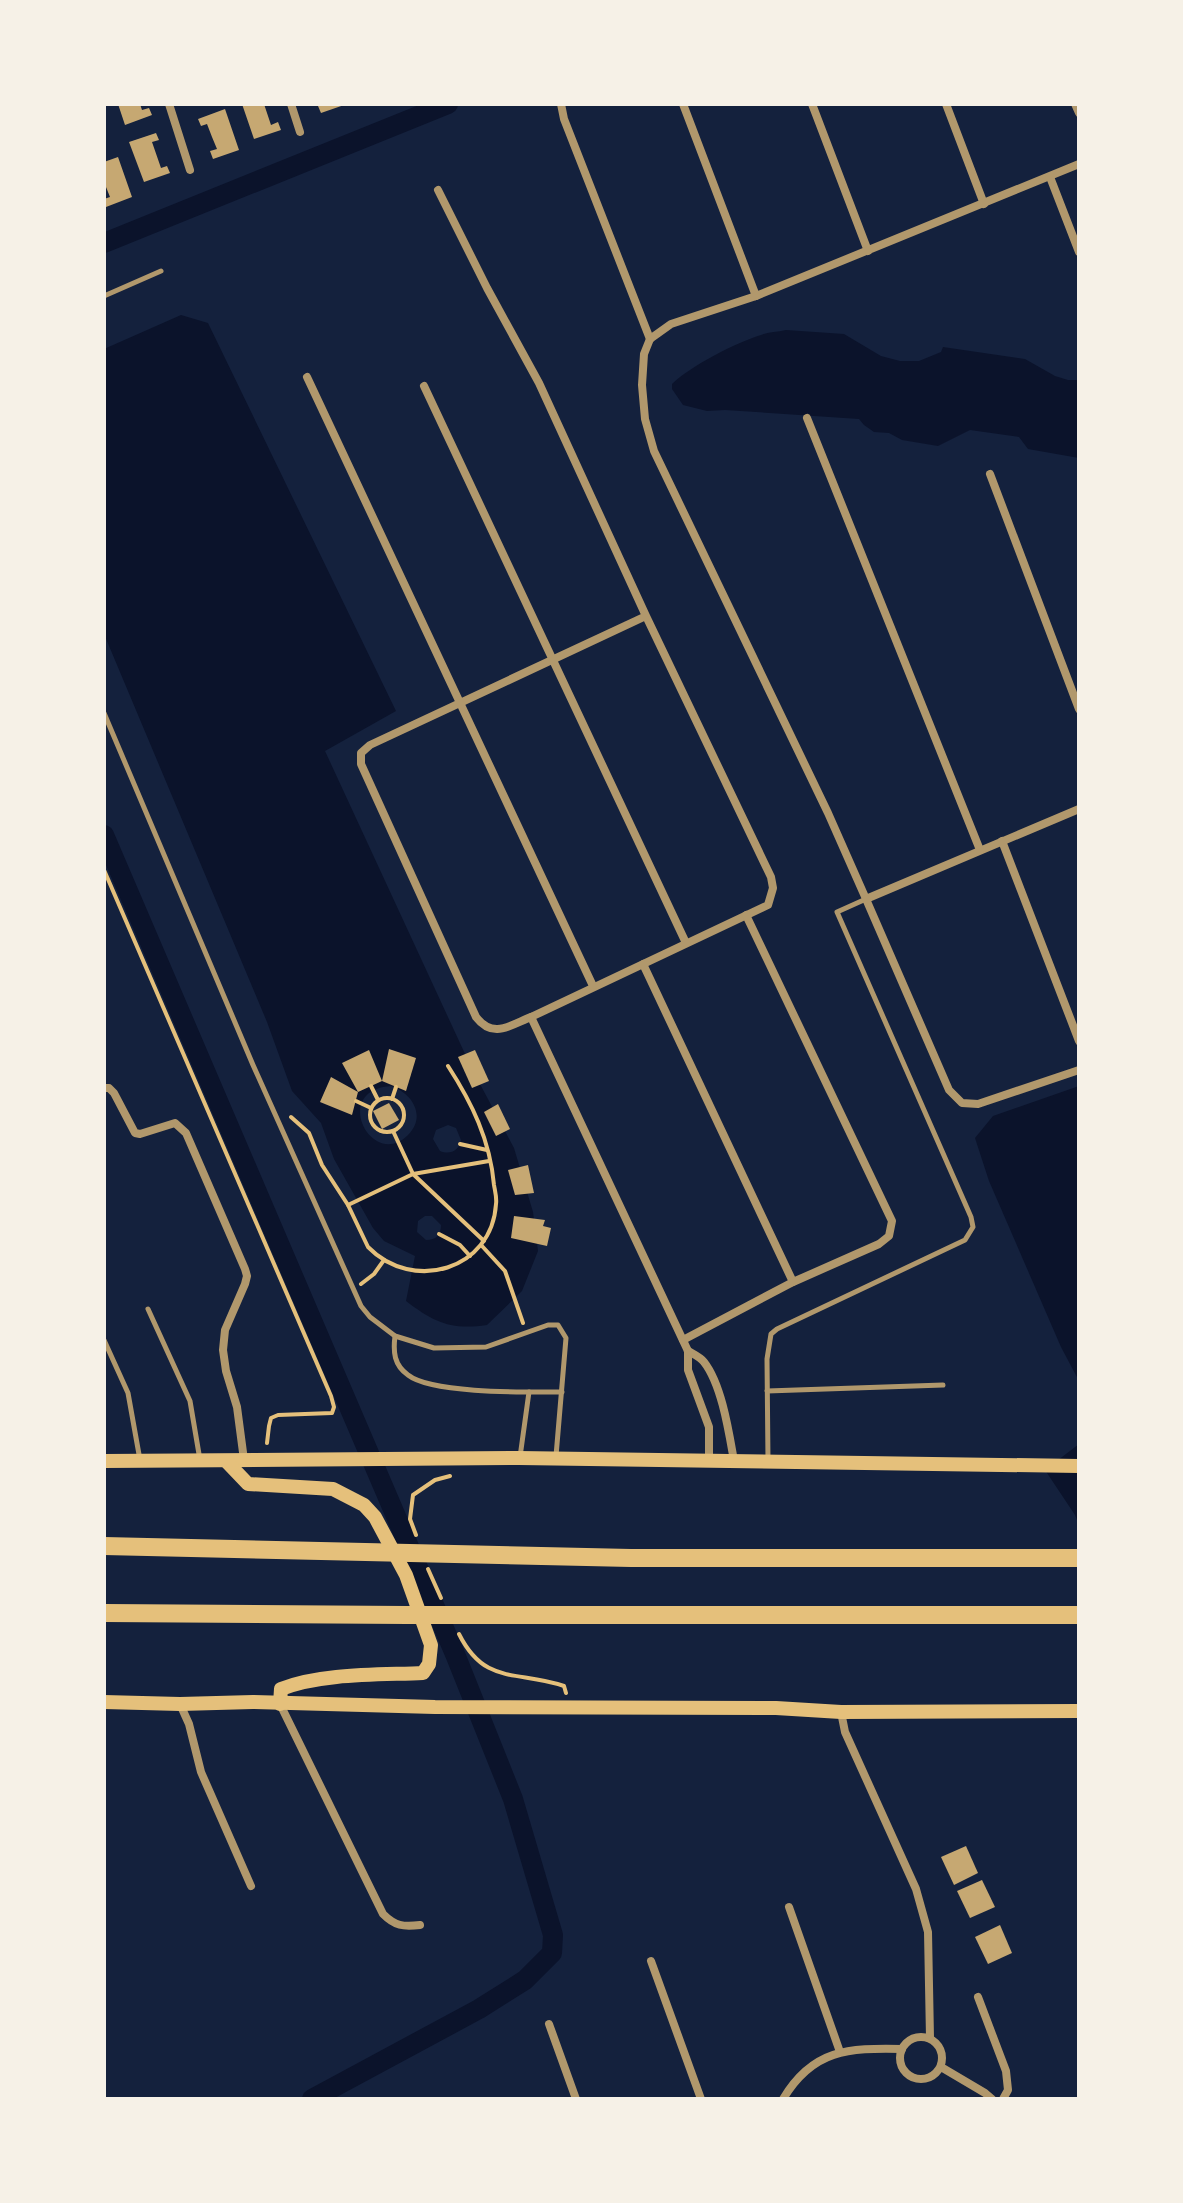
<svg xmlns="http://www.w3.org/2000/svg" width="1183" height="2203" viewBox="0 0 1183 2203" font-family="Georgia,serif">
	<style>
		.water { fill: #0b132b; fill-rule: evenodd }
		.lines { fill: none; stroke-linecap: round; stroke-linejoin: round }
		.canal { stroke: #0b132b; stroke-width: 20 }
		.building { fill: #c6a872 }
		.path { stroke: #e5c07b; stroke-width: 4 }
		.service { stroke: #b1986c; stroke-width: 5 }
		.minor { stroke: #b1986c; stroke-width: 8 }
		.secondary { stroke: #e5c07b; stroke-width: 14 }
		.motorway { stroke: #e5c07b; stroke-width: 18 }
	</style>
	<rect width="100%" height="100%" fill="#14213d"/>
	<g class="water">
		<path d="M181,315L208,323L396,711L325,751L472,1069L514,1148L533,1212L538,1251L522,1291L487,1325C451,1330 435,1323 406,1301L415,1256L384,1241L373,1228L334,1159L321,1123L292,1091L267,1022L104,634V349ZM391,1086C412,1093 427,1116 408,1135C372,1171 330,1090 391,1086ZM448,1125L456,1128L461,1140C459,1151 450,1155 440,1151L433,1139L436,1130ZM425,1216H432L441,1225C441,1235 436,1240 426,1240L417,1232L418,1221Z"/>
		<path d="M786,330L844,334L881,356L900,361H919L941,352L943,347L1025,359L1055,376L1068,380H1079V458L1028,449L1019,437L970,430L938,446L902,440L889,433L874,432L864,425L859,419L725,410L707,411L683,405L672,389V384C689,367 737,342 761,335C768,332 777,332 786,330Z"/>
		<path d="M1079,1086V1381L1061,1347L989,1181L975,1138L993,1116Z"/>
		<path d="M1079,1444V1525L1075,1515L1045,1470Z"/>
	</g>
	<g class="lines">
		<g class="canal">
			<path d="M104,243L448,104"/>
			<path d="M104,835L455,1654L513,1799L553,1935L552,1953L525,1980L479,2009L312,2099"/>
		</g>
	</g>
	<g class="building">
		<path d="M118,104H140L142,110L149,108L152,115L125,125Z"/>
		<path d="M242,104H264L271,125L278,122L281,130L254,139Z"/>
		<path d="M324,104H347L321,113L318,106Z"/>
		<path d="M225,109L239,150L213,159L210,151L217,149L212,137L207,124L201,126L198,119Z"/>
		<path d="M156,133L159,140L152,142L161,168L167,166L170,173L144,182L129,142Z"/>
		<path d="M118,157L132,197L106,207L104,199L110,197L104,182V162Z"/>
		<path d="M389,1049L416,1058L406,1091L382,1081Z"/>
		<path d="M369,1050L382,1081L358,1092L352,1115L320,1102L331,1077L358,1092L342,1063Z"/>
		<path d="M475,1050L489,1081L472,1088L458,1057Z"/>
		<path d="M389,1103L399,1120L382,1129L373,1111Z"/>
		<path d="M498,1104L510,1129L496,1136L484,1112Z"/>
		<path d="M528,1165L534,1193L515,1195L508,1170Z"/>
		<path d="M514,1216L545,1220L543,1226L551,1228L547,1246L511,1238Z"/>
		<path d="M966,1846L978,1873L954,1885L941,1857Z"/>
		<path d="M982,1880L995,1907L970,1918L957,1891Z"/>
		<path d="M1000,1925L1012,1953L988,1964L975,1937Z"/>
	</g>
	<g class="lines">
		<g class="path">
			<path d="M104,870L331,1396L334,1407L332,1413L278,1415L271,1418L269,1426L267,1443"/>
			<path d="M371,1086L378,1100"/>
			<circle cx="387" cy="1115" r="17"/>
			<path d="M392,1099L396,1087"/>
			<path d="M356,1101L371,1108"/>
			<path d="M291,1117L309,1133L322,1165L348,1205L368,1247C413,1293 492,1270 496,1204C497,1198 495,1191 494,1185C490,1140 472,1103 448,1066"/>
			<path d="M460,1144L487,1150"/>
			<path d="M413,1174L484,1241"/>
			<path d="M413,1174L489,1161"/>
			<path d="M348,1205L413,1174L393,1131"/>
			<path d="M439,1234L460,1245L470,1256"/>
			<path d="M482,1246L505,1271L523,1323"/>
			<path d="M361,1284L374,1274L384,1260"/>
			<path d="M416,1535L410,1519L413,1495L435,1480L450,1476"/>
			<path d="M428,1569L441,1598"/>
			<path d="M459,1634C485,1686 517,1670 564,1686L566,1693"/>
		</g>
		<g class="service">
			<path d="M104,296L161,271"/>
			<path d="M104,713L253,1065L361,1306L370,1317L395,1336L434,1348L486,1347L548,1325H558L566,1338L556,1456"/>
			<path d="M148,1309L190,1401L200,1460"/>
			<path d="M395,1336C393,1352 394,1365 408,1375C432,1394 529,1392 562,1392"/>
			<path d="M104,1340L128,1393L140,1460"/>
			<path d="M767,1391L943,1385"/>
			<path d="M520,1457L529,1392"/>
			<path d="M768,1461L767,1359L771,1334L777,1329L965,1240L973,1227L971,1217L837,912L866,899"/>
		</g>
		<g class="minor">
			<path d="M169,104L190,170"/>
			<path d="M291,104L300,132"/>
			<path d="M561,104L564,119L650,339"/>
			<path d="M683,104L756,296"/>
			<path d="M812,104L868,251"/>
			<path d="M946,104L984,204"/>
			<path d="M1075,104L1079,113"/>
			<path d="M1079,164L756,296L671,324L650,339L644,354L642,385L645,419L654,451L828,813L866,899L1079,809"/>
			<path d="M1050,177L1079,252"/>
			<path d="M438,190L487,288L539,383L646,616L771,877L773,888L768,905L531,1017C509,1026 493,1039 476,1017L361,764V753L370,745L646,616"/>
			<path d="M307,377L593,986"/>
			<path d="M424,386L686,943"/>
			<path d="M807,418L980,850"/>
			<path d="M990,474L1079,709"/>
			<path d="M1002,841L1079,1041"/>
			<path d="M866,899L949,1090L962,1103L978,1104L1079,1070"/>
			<path d="M643,964L793,1282"/>
			<path d="M531,1017L688,1351V1370L709,1427V1461"/>
			<path d="M104,1088H109L114,1093L135,1133L140,1134L175,1123L186,1133L245,1269L247,1276L245,1284L225,1330L223,1350L226,1371L237,1407L244,1460"/>
			<path d="M683,1340L793,1282L879,1244L889,1236L892,1221L746,915"/>
			<path d="M688,1351C693,1354 700,1357 704,1362C722,1385 729,1433 734,1461"/>
			<path d="M180,1704L189,1724L201,1772L251,1886"/>
			<path d="M280,1704L383,1914C395,1926 403,1927 420,1925"/>
			<path d="M841,1712L845,1732L916,1889L928,1932L930,2038"/>
			<path d="M789,1907L840,2052"/>
			<path d="M651,1961L701,2099"/>
			<path d="M978,1997L1006,2071L1008,2090L1003,2099"/>
			<path d="M549,2024L576,2099"/>
			<circle cx="921" cy="2058" r="21"/>
			<path d="M941,2067L985,2093L992,2099"/>
			<path d="M783,2099C813,2049 848,2048 902,2049"/>
		</g>
		<g class="secondary">
			<path d="M104,1461L519,1458L1079,1466"/>
			<path d="M226,1461L248,1484L333,1489L364,1505L375,1517L406,1575L431,1645L429,1664L423,1673C380,1675 321,1673 281,1689L280,1704"/>
			<path d="M104,1702L180,1704L253,1702L435,1707L776,1708L841,1712L1079,1711"/>
		</g>
		<g class="motorway">
			<path d="M104,1546L631,1558H1079"/>
			<path d="M104,1613L407,1615H1079"/>
		</g>
	</g>
	<rect width="1183" height="2203" fill="none" stroke="#f6f1e7" stroke-width="212"/>
</svg>
